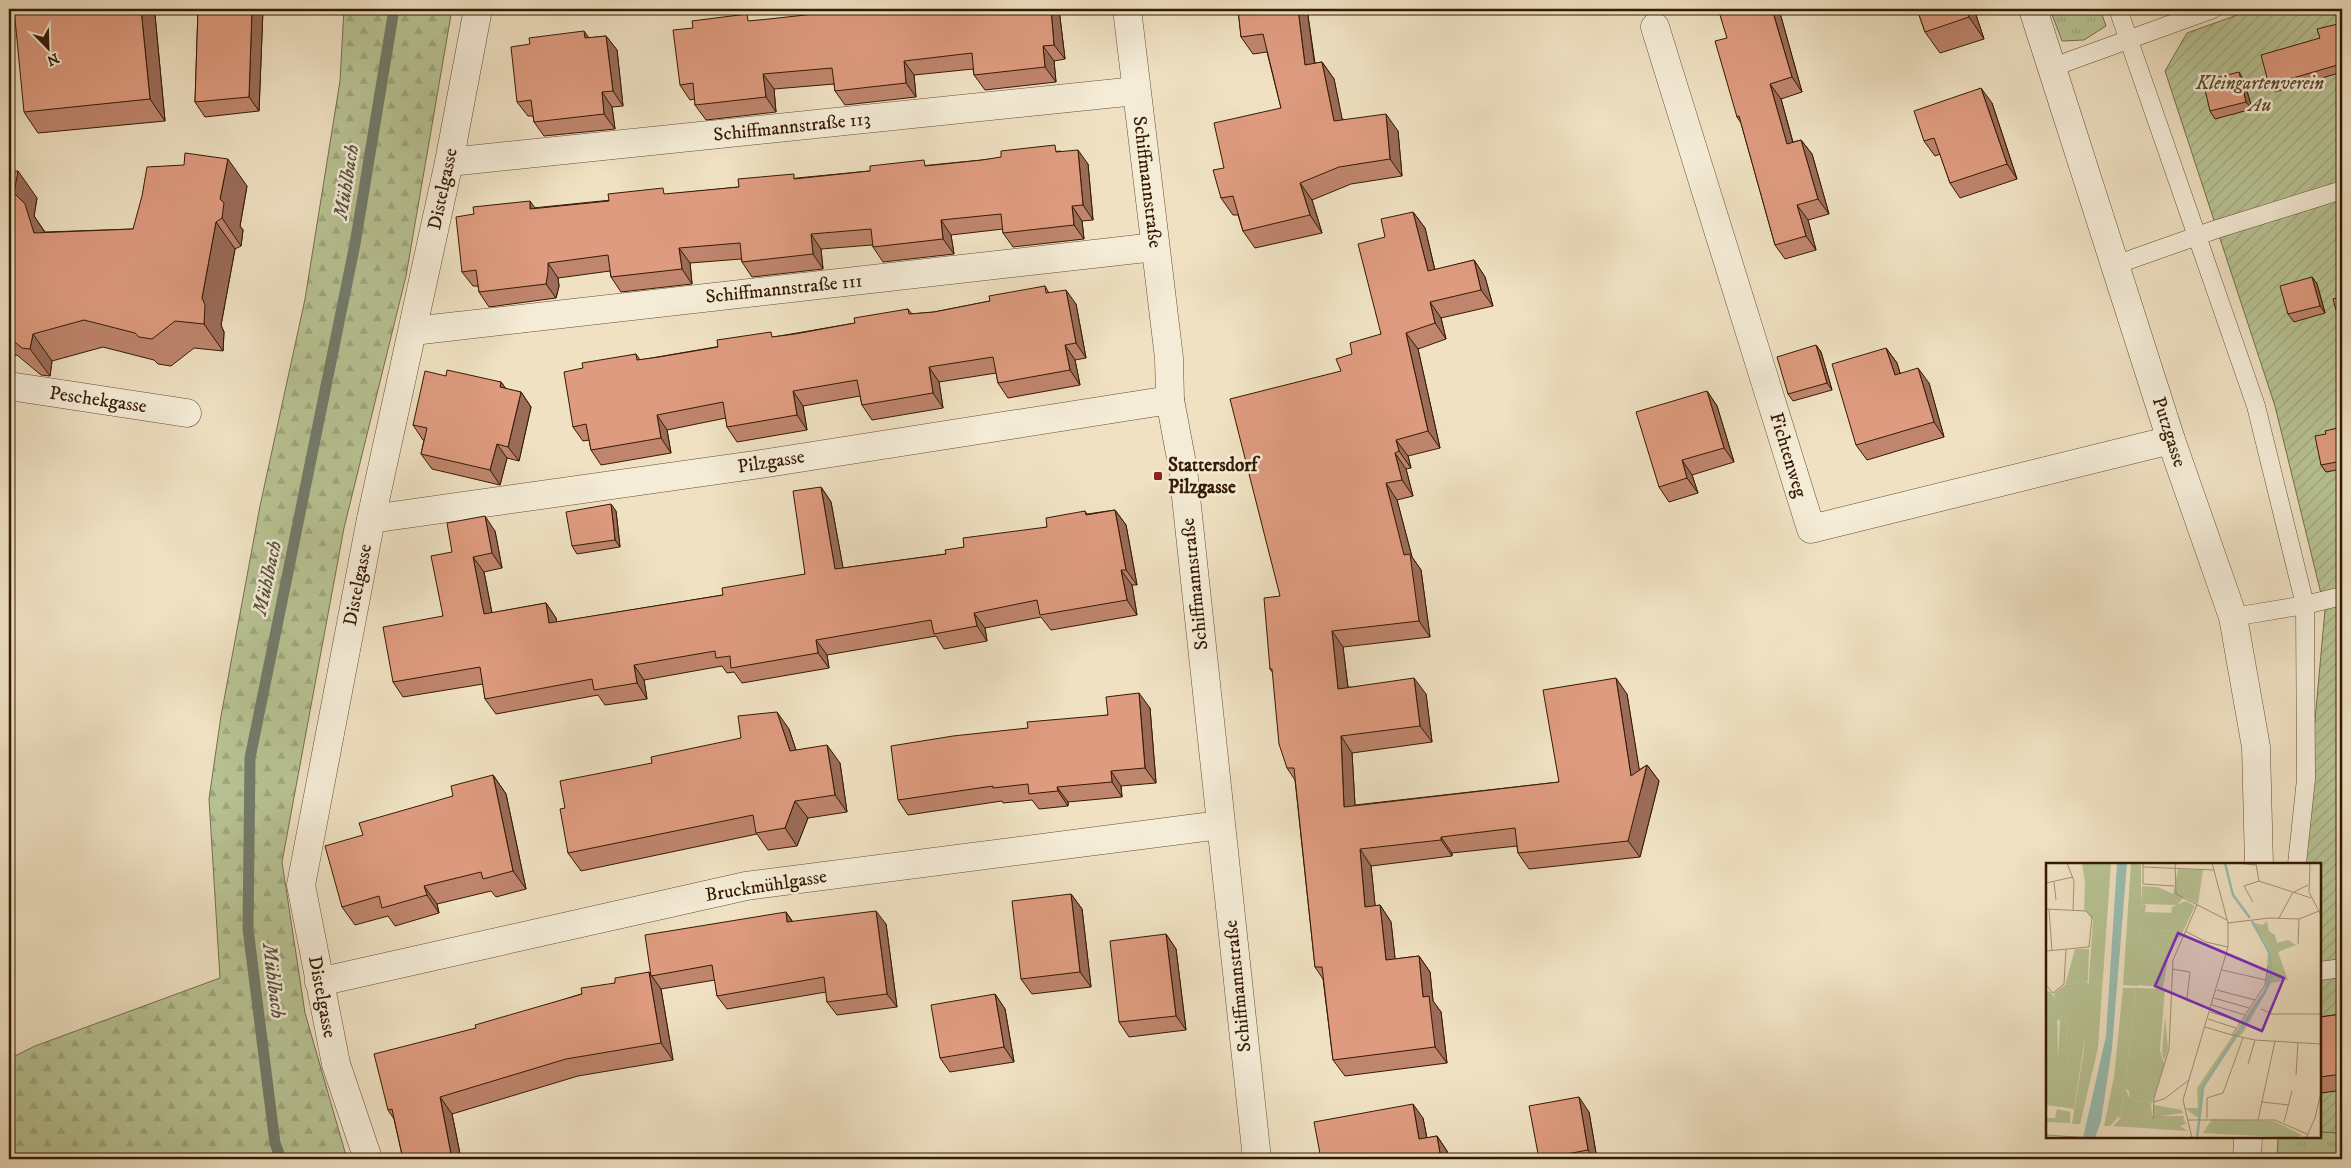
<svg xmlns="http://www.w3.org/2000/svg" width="2351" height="1168" viewBox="0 0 2351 1168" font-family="'IM FELL DW Pica',serif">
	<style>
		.grass { fill: url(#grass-tufts); stroke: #766e4b }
		.forest { fill: url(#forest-firs); stroke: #766e4b }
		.garden { fill: url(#garden-furrows); stroke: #766e4b }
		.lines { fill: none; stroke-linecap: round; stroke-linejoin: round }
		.stream { stroke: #727c6c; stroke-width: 11 }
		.lane-casing { stroke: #644c32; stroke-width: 19 }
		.street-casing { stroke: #644c32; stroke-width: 29 }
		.lane { stroke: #f5ecd7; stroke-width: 18 }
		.street { stroke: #f5ecd7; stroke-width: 28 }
		.wall { fill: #bf856d; stroke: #351a02 }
		.shaded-wall { fill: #9b6c59; stroke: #351a02 }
		.building { fill: #de9b7f; stroke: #351a02 }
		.poi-dot { fill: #8f2418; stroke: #f5ecd7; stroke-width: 2 }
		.labels { text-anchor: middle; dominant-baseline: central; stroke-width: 5; stroke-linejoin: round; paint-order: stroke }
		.park-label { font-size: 19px; font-style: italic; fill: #5c4d2e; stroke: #f5ecd7 }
		.street-label { font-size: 19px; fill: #351a02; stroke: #f5ecd7 }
		.poi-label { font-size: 19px; font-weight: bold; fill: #351a02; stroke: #f5ecd7; text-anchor: start }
		.water-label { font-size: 20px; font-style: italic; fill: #585340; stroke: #f5ecd7 }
		.inset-river { fill: none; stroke: #9abeb3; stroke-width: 2.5 }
		.inset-road { fill: none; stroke: #a59175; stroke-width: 1 }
		.view { fill: #7b2cbf; fill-opacity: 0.15; stroke: #7b2cbf; stroke-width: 2.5 }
		.inset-edge { fill: none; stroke: #351a02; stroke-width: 2.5 }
	</style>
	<defs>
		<pattern id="grass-tufts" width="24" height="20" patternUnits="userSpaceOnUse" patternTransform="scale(1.25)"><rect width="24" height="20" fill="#b8c394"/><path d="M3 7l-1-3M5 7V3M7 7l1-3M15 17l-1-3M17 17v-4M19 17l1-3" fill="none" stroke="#9fa77e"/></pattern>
		<pattern id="forest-firs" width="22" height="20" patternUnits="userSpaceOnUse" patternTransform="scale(1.25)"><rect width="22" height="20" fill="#b8c394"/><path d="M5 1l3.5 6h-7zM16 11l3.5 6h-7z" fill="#9fa77e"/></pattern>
		<pattern id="garden-furrows" width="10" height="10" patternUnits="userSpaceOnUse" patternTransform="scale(1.25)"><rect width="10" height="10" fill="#b8c394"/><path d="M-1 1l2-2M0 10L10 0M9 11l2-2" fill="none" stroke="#9fa77e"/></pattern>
	</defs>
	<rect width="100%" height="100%" fill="#efe1c2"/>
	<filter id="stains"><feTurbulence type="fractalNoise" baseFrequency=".004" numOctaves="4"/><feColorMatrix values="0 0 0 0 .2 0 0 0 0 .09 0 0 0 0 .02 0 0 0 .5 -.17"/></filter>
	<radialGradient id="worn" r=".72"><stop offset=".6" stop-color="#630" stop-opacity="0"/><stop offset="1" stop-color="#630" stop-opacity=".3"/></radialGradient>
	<g class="grass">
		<path d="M2050,9H2100L2106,26L2084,40L2062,41Z"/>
		<path d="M2320,1132L2342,1133V1159H2277L2278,1137H2320Z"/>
	</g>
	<path class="forest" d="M344,9H452L406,276L344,528L282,862L305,1013L347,1159H9V1059L35,1046L220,978L209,799L221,716L260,506L305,299L340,81Z"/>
	<path class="garden" d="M2254,9H2342V1133L2320,1132V864H2302L2325,610L2275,406L2165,71L2187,33Z"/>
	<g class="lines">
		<path class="stream" d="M281,1159L275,1143L248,929L250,758L355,244L394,9"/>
		<g class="lane-casing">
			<g id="lane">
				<path d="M2118,9L2256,406L2305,605L2306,779L2297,864"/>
				<path d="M2053,67L2213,9"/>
				<path d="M2115,265L2217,229L2342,190"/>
				<path d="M2233,617L2305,605L2342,596"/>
				<path d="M2320,971L2342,968"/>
			</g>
		</g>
		<g class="street-casing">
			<g id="street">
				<path d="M1127,9L1169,358L1170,400L1183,469L1257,1159"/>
				<path d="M2033,9L2171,440L2233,617L2256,747L2259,864"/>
				<path d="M1655,27L1811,529L2171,440"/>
				<path d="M449,162L1136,91"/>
				<path d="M413,331L1155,247"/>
				<path d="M9,386L187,413"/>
				<path d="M371,519L761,464L1170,400"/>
				<path d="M319,982L746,886L1220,825"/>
				<path d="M368,1159L336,1064L301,885L371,519L449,162L478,9"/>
				<path d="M2247,1159L2248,1137"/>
			</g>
		</g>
		<use href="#lane" class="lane"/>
		<use href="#street" class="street"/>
	</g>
	<g class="wall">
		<path d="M198,9H263L259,111L205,117L195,102Z"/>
		<path d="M1059,9L1065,59L1054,61L1056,82L985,90L974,75L973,69L914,75L916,97L845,105L835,91L834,84L774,89L776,112L706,120L695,105V99L690,100L680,85L751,21Z"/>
		<path d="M1238,9H1307L1315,63L1322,62L1334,79L1342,119L1398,131L1402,176L1351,184L1312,200L1322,233L1255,248L1243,231L1238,215H1233L1221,198L1224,168L1281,108L1267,52L1253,54L1241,37Z"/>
		<path d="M1732,9H1777L1780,13L1802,92L1781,99L1793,142L1801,140L1812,154L1829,214L1808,220L1816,250L1785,259L1775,245L1741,123L1737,117L1727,38Z"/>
		<path d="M1917,9H1974L1984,39L1940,53L1925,32Z"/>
		<path d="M155,15L165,121L38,133L24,112Z"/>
		<path d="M2342,23V72L2275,92L2269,85L2320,38Z"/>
		<path d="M606,36L617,50L623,106L612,107L615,129L544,136L534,122L533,116H528L517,102L589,38Z"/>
		<path d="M2244,80L2252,109L2215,119L2210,111Z"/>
		<path d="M1992,103L2017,179L1960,198L1950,183L1940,154L1935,156L1924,141Z"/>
		<path d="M1060,151L1088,164L1093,220L1082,221L1084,239L1013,247L1003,233V229L951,235L954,254L883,262L873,247L872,245L821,249L823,269L752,277L742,262L741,259L690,263L692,284L621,292L611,277L610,271L558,278L559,286L556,298L489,307L479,292L478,286H473L462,272L474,214L739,187L797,178L982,160Z"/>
		<path d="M9,172L37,198L34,216L45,232L133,229L247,186L240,226L243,230L241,246L235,249L221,325L224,332L223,351L194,348L171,366L158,364L154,360L103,347L52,361L50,376L41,375L17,355L9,357Z"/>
		<path d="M1413,212L1425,228L1435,270L1474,260L1485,277L1493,306L1441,318L1446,339L1418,349L1440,448L1408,456L1411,468L1406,469L1413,496L1397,500L1412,557L1421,570L1430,637L1343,647L1348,687L1426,694L1432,742L1352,753L1355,805L1559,782L1627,694L1639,770L1647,765L1659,781L1640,857L1529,869L1518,853L1517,846L1452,853V856L1371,866L1375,906L1380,905L1391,922L1395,959L1419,956L1430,972L1433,1001L1441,1012L1447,1063L1345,1076L1333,1060L1323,979L1315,967L1295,780L1287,768L1273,673L1270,669L1280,596L1341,371L1352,354L1381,334L1385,237Z"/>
		<path d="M2312,277L2317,284L2325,313L2294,322L2288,314Z"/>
		<path d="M1045,286L1049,293L1076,304L1086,358L1075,360L1080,385L1008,398L998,383L996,373L939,382L943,408L872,420L862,405L860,396L803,406L807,430L737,442L727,427L726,418L667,430L671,453L601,465L591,450L589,440L583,441L573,427L583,368L636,354L640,360L855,323L908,309L912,314L934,312L990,301Z"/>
		<path d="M1816,345L1821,352L1832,390L1793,401L1788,394Z"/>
		<path d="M1886,348L1897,363L1900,373L1929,383L1944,437L1867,460L1856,445Z"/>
		<path d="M446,376L501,382L506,389L521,392L531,407L519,461L507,458L500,485L432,469L421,454L424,440H423L413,425Z"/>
		<path d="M1707,391L1717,406L1734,462L1692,475L1698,493L1669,502L1659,487Z"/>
		<path d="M2342,427V469L2326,472L2321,465L2326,434Z"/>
		<path d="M821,487L831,502L843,568L946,554L964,547L1047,527L1085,511L1087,514L1115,510L1126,525L1137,585H1132L1137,615L1051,630L1041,617L985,628L987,641L944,649L936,636L827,655L829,668L742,683L734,672L727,673L722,666L644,680L647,699L605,705L598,695L496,714L485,699L483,684L403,697L393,682L443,616L452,552L495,531L502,568L484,572L492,613L546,603L556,618L557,622L723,595L805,574Z"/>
		<path d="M616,511L620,547L577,554L572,546Z"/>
		<path d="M1150,708L1156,783L1121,786L1122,797L1068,802V806L1039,809L1032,800L1003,803L1002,801L908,815L898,800L1028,728Z"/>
		<path d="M789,729L796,750L840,763L847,812L808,818L797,846L768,850L757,834L581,871L568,853L565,808L652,763Z"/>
		<path d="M493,775L506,794L526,889L496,897L491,891L437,904L439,913L395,926L388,916L355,925L342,907L363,835L453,796Z"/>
		<path d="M1071,894L1082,909L1091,987L1032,994L1021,979Z"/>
		<path d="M786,912L793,922L886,924L897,1007L837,1015L827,1002L826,992L727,1009L717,996L715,980L661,989L673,1060L578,1076L452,1114L461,1159H403L394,1119L388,1110L476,1028L649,972L651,976Z"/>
		<path d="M1166,934L1176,949L1186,1030L1129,1037L1119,1022Z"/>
		<path d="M995,994L1005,1009L1014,1062L950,1072L940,1058Z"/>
		<path d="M2342,1014V1090L2322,1093L2320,1089V1017Z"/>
		<path d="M1589,1112L1597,1159H1539Z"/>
		<path d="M1423,1118L1427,1138L1437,1136L1447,1151L1449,1159H1321Z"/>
	</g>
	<g class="shaded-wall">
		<path d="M141,9H151L155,15L165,121L150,99Z"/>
		<path d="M252,9H263L259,111L249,97Z"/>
		<path d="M1051,9H1059L1065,59L1054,45Z"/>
		<path d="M1298,9H1307L1317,82L1305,65Z"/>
		<path d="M1772,9H1777L1780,13L1802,92L1792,77Z"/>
		<path d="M1966,9H1974L1984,39L1969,17Z"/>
		<path d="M584,31L595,46L585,38Z"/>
		<path d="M606,36L617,50L623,106L613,91Z"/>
		<path d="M1043,46L1054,61L1056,82L1045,67Z"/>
		<path d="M904,61L914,75L916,97L906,83Z"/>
		<path d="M1322,62L1334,79L1346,138L1334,121Z"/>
		<path d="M2239,72L2244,80L2252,109L2246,102Z"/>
		<path d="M763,74L774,89L776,112L766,97Z"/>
		<path d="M1770,84L1781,99L1797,158L1787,144Z"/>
		<path d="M1981,88L1992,103L2017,179L2007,164Z"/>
		<path d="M602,92L612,107L615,129L604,114Z"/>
		<path d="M1386,114L1398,131L1402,176L1390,159Z"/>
		<path d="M1801,140L1812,154L1829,214L1818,199Z"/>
		<path d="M1078,150L1088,164L1093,220L1083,205Z"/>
		<path d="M228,159L247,186L240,226L243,230L241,246L222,218L220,199Z"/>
		<path d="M18,171L37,198L34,216L44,231L53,260L34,233L9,185Z"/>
		<path d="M1300,183L1312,200L1322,233L1310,215Z"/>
		<path d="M530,201L540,215L530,209Z"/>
		<path d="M1797,205L1808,220L1816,250L1806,236Z"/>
		<path d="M1072,206L1082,221L1084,239L1074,225Z"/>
		<path d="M1413,212L1425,228L1439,288L1428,271Z"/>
		<path d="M941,220L951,235L954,254L943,239Z"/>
		<path d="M216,222L235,249L221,325L224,332L223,351L204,324L202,298Z"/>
		<path d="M811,234L821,249L823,269L813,254Z"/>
		<path d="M679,248L690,263L692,284L682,269Z"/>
		<path d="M1474,260L1485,277L1493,306L1481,290Z"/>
		<path d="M548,263L558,278L559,286L556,298L546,284Z"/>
		<path d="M2312,277L2317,284L2325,313L2320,306Z"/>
		<path d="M1066,290L1076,304L1086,358L1076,343Z"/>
		<path d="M1430,302L1441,318L1446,339L1435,323Z"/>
		<path d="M1406,333L1418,349L1440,448L1428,431Z"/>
		<path d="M33,334L52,361L50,376L30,349Z"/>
		<path d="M1065,345L1075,360L1080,385L1070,370Z"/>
		<path d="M1816,345L1821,352L1832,390L1827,383Z"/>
		<path d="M1886,348L1897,363L1905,390L1895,375Z"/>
		<path d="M929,367L939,382L943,408L933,393Z"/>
		<path d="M1918,368L1929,383L1944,437L1934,422Z"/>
		<path d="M501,382L511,396L500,387Z"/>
		<path d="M793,391L803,406L807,430L797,415Z"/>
		<path d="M1707,391L1717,406L1734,462L1724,448Z"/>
		<path d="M521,392L531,407L519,461L508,447Z"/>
		<path d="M657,415L667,430L671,453L661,438Z"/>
		<path d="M1396,440L1408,456L1411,468L1399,451Z"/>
		<path d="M497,444L507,458L500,485L490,470Z"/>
		<path d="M1395,453L1406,469L1413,496L1402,480Z"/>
		<path d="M1682,460L1692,475L1698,493L1687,478Z"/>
		<path d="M1386,483L1397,500L1412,557L1421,570L1430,637L1419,621Z"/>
		<path d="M821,487L831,502L846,584L835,569Z"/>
		<path d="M611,504L616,511L620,547L615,540Z"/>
		<path d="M1115,510L1126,525L1137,585L1126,570Z"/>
		<path d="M485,516L495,531L502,568L492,553Z"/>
		<path d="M473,557L484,572L495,629L484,614Z"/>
		<path d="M1121,570L1132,585L1137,615L1127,600Z"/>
		<path d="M546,603L556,618L560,638L549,623Z"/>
		<path d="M974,613L985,628L987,641L977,626Z"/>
		<path d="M1332,631L1343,647L1350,705L1338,689Z"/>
		<path d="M816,640L827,655L829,668L818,653Z"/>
		<path d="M634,665L644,680L647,699L637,683Z"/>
		<path d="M1414,678L1426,694L1432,742L1420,726Z"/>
		<path d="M1616,678L1627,694L1642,786L1647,765L1659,781L1640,857L1628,841L1631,776Z"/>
		<path d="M1139,693L1150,708L1156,783L1145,768Z"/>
		<path d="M777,712L789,729L802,769L790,751Z"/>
		<path d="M1341,736L1352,753L1356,823L1344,807Z"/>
		<path d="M827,745L840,763L847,812L835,795Z"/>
		<path d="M1111,771L1121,786L1122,797L1112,782Z"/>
		<path d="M493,775L506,794L526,889L513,871Z"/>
		<path d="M1057,787L1068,802V806L1058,791Z"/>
		<path d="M795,801L808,818L797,846L785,828Z"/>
		<path d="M1441,837L1452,853V856L1441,840Z"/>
		<path d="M1360,849L1371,866L1377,923L1365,907Z"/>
		<path d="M424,886L437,904L439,913L427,895Z"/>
		<path d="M1071,894L1082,909L1091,987L1080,972Z"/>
		<path d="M1380,905L1391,922L1397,976L1386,960Z"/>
		<path d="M876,911L886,924L897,1007L887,994Z"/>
		<path d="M786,912L795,926L787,922Z"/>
		<path d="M1166,934L1176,949L1186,1030L1176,1016Z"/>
		<path d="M1419,956L1430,972L1433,1001L1441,1012L1447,1063L1435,1047L1423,997Z"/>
		<path d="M649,972L661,989L673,1060L661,1043Z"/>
		<path d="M995,994L1005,1009L1014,1062L1004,1047Z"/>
		<path d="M440,1097L452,1114L461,1159H452Z"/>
		<path d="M1579,1097L1589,1112L1597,1159H1594L1588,1150Z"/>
		<path d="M1413,1104L1423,1118L1430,1154L1419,1139Z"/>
		<path d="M1437,1136L1447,1151L1449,1159H1441Z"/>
	</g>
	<g class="building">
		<path d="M14,9H141L150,99L24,112Z"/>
		<path d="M198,9H252L249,97L195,102Z"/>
		<path d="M832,9H1051L1054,45L1043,46L1045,67L974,75L972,53L904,61L906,83L835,91L832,68L763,74L766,97L695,105L693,83L680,85L673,30L693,28L692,21L747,14L748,21L769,19L832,12Z"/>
		<path d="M1238,9H1298L1305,65L1322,62L1334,121L1386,114L1390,159L1339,167L1300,183L1310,215L1243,231L1233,196L1221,198L1213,170L1224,168L1214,123L1281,108L1263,34L1241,37Z"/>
		<path d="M1732,9H1772L1792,77L1770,84L1787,144L1801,140L1818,199L1797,205L1806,236L1775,245L1739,116L1737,117L1715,41L1727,38L1719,12Z"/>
		<path d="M1917,9H1966L1969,17L1925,32Z"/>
		<path d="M2342,23V67L2341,64L2269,85L2261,55L2320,38L2317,29Z"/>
		<path d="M584,31L585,38L606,36L613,91L602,92L604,114L534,122L531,100L517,102L511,47L530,44L529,38Z"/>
		<path d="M2239,72L2246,102L2210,111L2203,81Z"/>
		<path d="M1981,88L2007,164L1950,183L1934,138L1924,141L1914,111Z"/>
		<path d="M1055,145L1056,152L1078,150L1083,205L1072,206L1074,225L1003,233L1001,214L941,220L943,239L873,247L871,229L811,234L813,254L742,262L740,243L679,248L682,269L611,277L608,255L548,263V272L546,284L479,292L476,270L462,272L456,217L474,214L473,207L530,201V209L609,201L608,194L663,188L664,194L739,187L738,179L794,174V179L870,171V166L924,160L925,166L982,160L1001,157V151Z"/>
		<path d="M185,153L228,159L220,199L224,203L222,218L216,222L202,298L205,305L204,324L175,321L152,339L139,337L135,333L84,320L33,334L30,349L22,348L9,337V172L18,171L14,193L25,204L34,233L133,229L142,196L147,167L184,165Z"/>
		<path d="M1413,212L1428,271L1474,260L1481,290L1430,302L1435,323L1406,333L1428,431L1396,440L1399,451L1395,453L1402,480L1386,483L1404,555L1410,554L1419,621L1332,631L1338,689L1414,678L1420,726L1341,736L1344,807L1559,782L1543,690L1616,678L1631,776L1647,765L1628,841L1518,853L1515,828L1441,837V840L1360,849L1365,907L1380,905L1386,960L1419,956L1423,997L1429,996L1435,1047L1333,1060L1322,967H1315L1294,768H1287L1279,744L1272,669H1270L1264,598L1280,596L1230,399L1341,371L1336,359L1352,354L1350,343L1381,334L1358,244L1385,237L1381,219Z"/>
		<path d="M2312,277L2320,306L2288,314L2280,286Z"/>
		<path d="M1045,286L1046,293L1066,290L1076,343L1065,345L1070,370L998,383L993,357L929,367L933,393L862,405L857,380L793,391L797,415L727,427L723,402L657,415L661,438L591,450L586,424L573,427L564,372L583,368L582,363L636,354L637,360L659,357L718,347L717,340L771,332L772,337L795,334L855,323L854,318L908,309L909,314L934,312L990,301L989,296Z"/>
		<path d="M2342,296V332L2333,299Z"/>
		<path d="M1816,345L1827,383L1788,394L1777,357Z"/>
		<path d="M1886,348L1895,375L1918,368L1934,422L1856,445L1832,364Z"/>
		<path d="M447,370L501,382L500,387L521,392L508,447L497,444L490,470L421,454L427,428L413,425L425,371L446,376Z"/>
		<path d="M1707,391L1724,448L1682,460L1687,478L1659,487L1636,412Z"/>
		<path d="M2342,427V461L2321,465L2315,436L2326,434L2325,431Z"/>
		<path d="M821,487L835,569L946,554L945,550L964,547L963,538L1047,527L1046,518L1085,511L1086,515L1115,510L1126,570H1121L1127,600L1040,615L1037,600L974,613L977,626L934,634L931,620L816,640L818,653L731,668L730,656L716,658L715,651L634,665L637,683L594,690L592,679L485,699L480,667L393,682L383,627L443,616L431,556L452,552L447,523L485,516L492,553L473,557L484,614L546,603L549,623L723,595L722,588L805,574L793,491Z"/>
		<path d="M611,504L615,540L572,546L566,512Z"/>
		<path d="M1139,693L1145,768L1111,771L1112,782L1057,787L1058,791L1029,794L1028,784L993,788V786L898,800L891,746L953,736L1028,728L1027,722L1108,715L1106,697Z"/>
		<path d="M777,712L790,751L827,745L835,795L795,801L785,828L756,833L753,815L568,853L560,809L565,808L560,781L652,763L651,757L741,738L738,716Z"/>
		<path d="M493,775L513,871L483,879L481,872L424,886L427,895L382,908L379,896L342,907L325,846L363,835L359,823L453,796L451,786Z"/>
		<path d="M1071,894L1080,972L1021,979L1012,901Z"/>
		<path d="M876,911L887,994L827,1002L824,977L717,996L712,965L651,976L645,935L786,912L787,922Z"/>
		<path d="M1166,934L1176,1016L1119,1022L1110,941Z"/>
		<path d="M649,972L661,1043L566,1059L440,1097L452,1159H414V1158L403,1159L392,1109L388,1110L374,1054L476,1028L475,1025L582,994L581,988L615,983V978Z"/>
		<path d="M995,994L1004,1047L940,1058L931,1005Z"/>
		<path d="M2342,1014V1074L2320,1077V1017Z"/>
		<path d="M1579,1097L1588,1150L1539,1159L1529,1106Z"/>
		<path d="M1413,1104L1419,1139L1437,1136L1441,1159H1397L1396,1156L1378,1159H1321L1314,1122Z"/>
	</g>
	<rect class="poi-dot" x="1153" y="471" width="10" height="10" rx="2.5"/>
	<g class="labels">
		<g class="park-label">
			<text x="2260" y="83">Kleingartenverein<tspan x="2260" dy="22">Au</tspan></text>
		</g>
		<g class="street-label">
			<text transform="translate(792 127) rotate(-6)">Schiffmannstraße 113</text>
			<text transform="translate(1147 182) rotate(83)">Schiffmannstraße</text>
			<text transform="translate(443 189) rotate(-78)">Distelgasse</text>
			<text transform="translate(784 289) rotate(-6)">Schiffmannstraße 111</text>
			<text transform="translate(98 400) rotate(8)">Peschekgasse</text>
			<text transform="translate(2169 432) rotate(72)">Putzgasse</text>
			<text transform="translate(1788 455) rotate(73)">Fichtenweg</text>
			<text transform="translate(771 462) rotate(-9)">Pilzgasse</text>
			<text transform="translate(1195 584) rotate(-96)">Schiffmannstraße</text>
			<text transform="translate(358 585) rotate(-79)">Distelgasse</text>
			<text transform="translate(766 886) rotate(-9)">Bruckmühlgasse</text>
			<text transform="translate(1238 986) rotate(-96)">Schiffmannstraße</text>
			<text transform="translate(322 997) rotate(79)">Distelgasse</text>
		</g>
		<g class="poi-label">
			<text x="1168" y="465">Stattersdorf<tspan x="1168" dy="22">Pilzgasse</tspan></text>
		</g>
		<g class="water-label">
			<text transform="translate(347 182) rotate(-81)">Mühlbach</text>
			<text transform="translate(268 578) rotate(-78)">Mühlbach</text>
			<text transform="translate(273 981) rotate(83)">Mühlbach</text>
		</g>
	</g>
	<g transform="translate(2046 863)">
		<rect width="275" height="275" fill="#efe1c2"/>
		<path d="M85,0L95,2V41L100,42L99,49L125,50L126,44L140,38L149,43L134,75L122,68L94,60L92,123L77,122ZM29,86H43L42,116L41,119L19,122ZM77,125H90L79,225L74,252L64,263H58L68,214ZM8,130L13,142V153L22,155L20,180L24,205L23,245L0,242V197H12L14,157H11ZM119,154L122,186L118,198L116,189ZM108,242L136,247L137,250L108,254ZM11,246L24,249V260L0,259V255H9ZM75,255H137L140,261L134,263L142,268L67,263ZM166,256L228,258L256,272L249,275L157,270Z" fill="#b8c394"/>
		<path d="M221,58L223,68L229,72L231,80L242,77L250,82L232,89L242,117L225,120L197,170L190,175L158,224L155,253L151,254L138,245H152L151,225L220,124L222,84L208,60L217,62ZM41,119L44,123L42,155L28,246L23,245L22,232L24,205L20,180L22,155L13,153V142L8,130L19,122ZM79,225L84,236L105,240L106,253H74Z" fill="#b8c394"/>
		<path d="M36,0H65L52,185L34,261H26L38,187L47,57L38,46L39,20Z" fill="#b8c394"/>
		<path d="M132,6L157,7L152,41L138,34L131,42L95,41L96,23L112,24L127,31ZM94,59L133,72L122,96L117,124L91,122Z" fill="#b8c394"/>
		<path d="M90,125L119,126L114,187L118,201L106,240L84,236L83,228L79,225ZM0,128L5,129L11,139L12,197H0Z" fill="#b8c394"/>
		<path d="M71,0H81L66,185L55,258L49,275H37L60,173Z" fill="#9abeb3"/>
		<path class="inset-river" d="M179,0L187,32L204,55M151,275L157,224L219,129L225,111L224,91L206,58"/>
		<path class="inset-road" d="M21,0L28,18L27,47M97,0V21L128,23M129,0L130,31L181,57M191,0L210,2M264,0L263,29L275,52M210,1L213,18M97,4L168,7M8,19L10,37M0,20L27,14M248,29L262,22M207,39L198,23L213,18L265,35M0,46L40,48L46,54L43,84L0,88M3,46L6,88M233,55L247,29M182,60L223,55L253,56L273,48M139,68L160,79L182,84M252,81L253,56M126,106L144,109L141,135M176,107L220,117M0,122L7,130L18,121L20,86M171,127L209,137M168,135L203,145M166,142L199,152M215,146L226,151H275M164,149L194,158M162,156L190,165M159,164L186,172L219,122L222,103M186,172L209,177L275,181M202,201L209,177M250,212L252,179M107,239L118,236L143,217M216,239L243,242M73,254H138M161,255V235L177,230L197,175M107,256L108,235L123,186L127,97L151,42M141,257H229L261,271M212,257L229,178M238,259L246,228M0,272L45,275M146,275L137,237L182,84V60L166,0M260,275L269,255L275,229"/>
		<path class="view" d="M132,70L238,115L216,168L109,123Z"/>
		<rect width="275" height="275" class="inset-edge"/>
	</g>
	<rect width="2351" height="1168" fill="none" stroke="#efe1c2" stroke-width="30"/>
	<rect x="10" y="10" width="2331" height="1148" fill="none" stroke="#351a02" stroke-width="2.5"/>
	<rect x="15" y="15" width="2321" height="1138" fill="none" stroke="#351a02"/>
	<g transform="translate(48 48) rotate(157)" stroke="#f5ecd7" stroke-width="4" paint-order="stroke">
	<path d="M0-4L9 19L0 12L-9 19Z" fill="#351a02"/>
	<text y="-8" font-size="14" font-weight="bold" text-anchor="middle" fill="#351a02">N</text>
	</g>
	<rect width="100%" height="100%" filter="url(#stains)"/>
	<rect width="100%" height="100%" fill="url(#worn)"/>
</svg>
